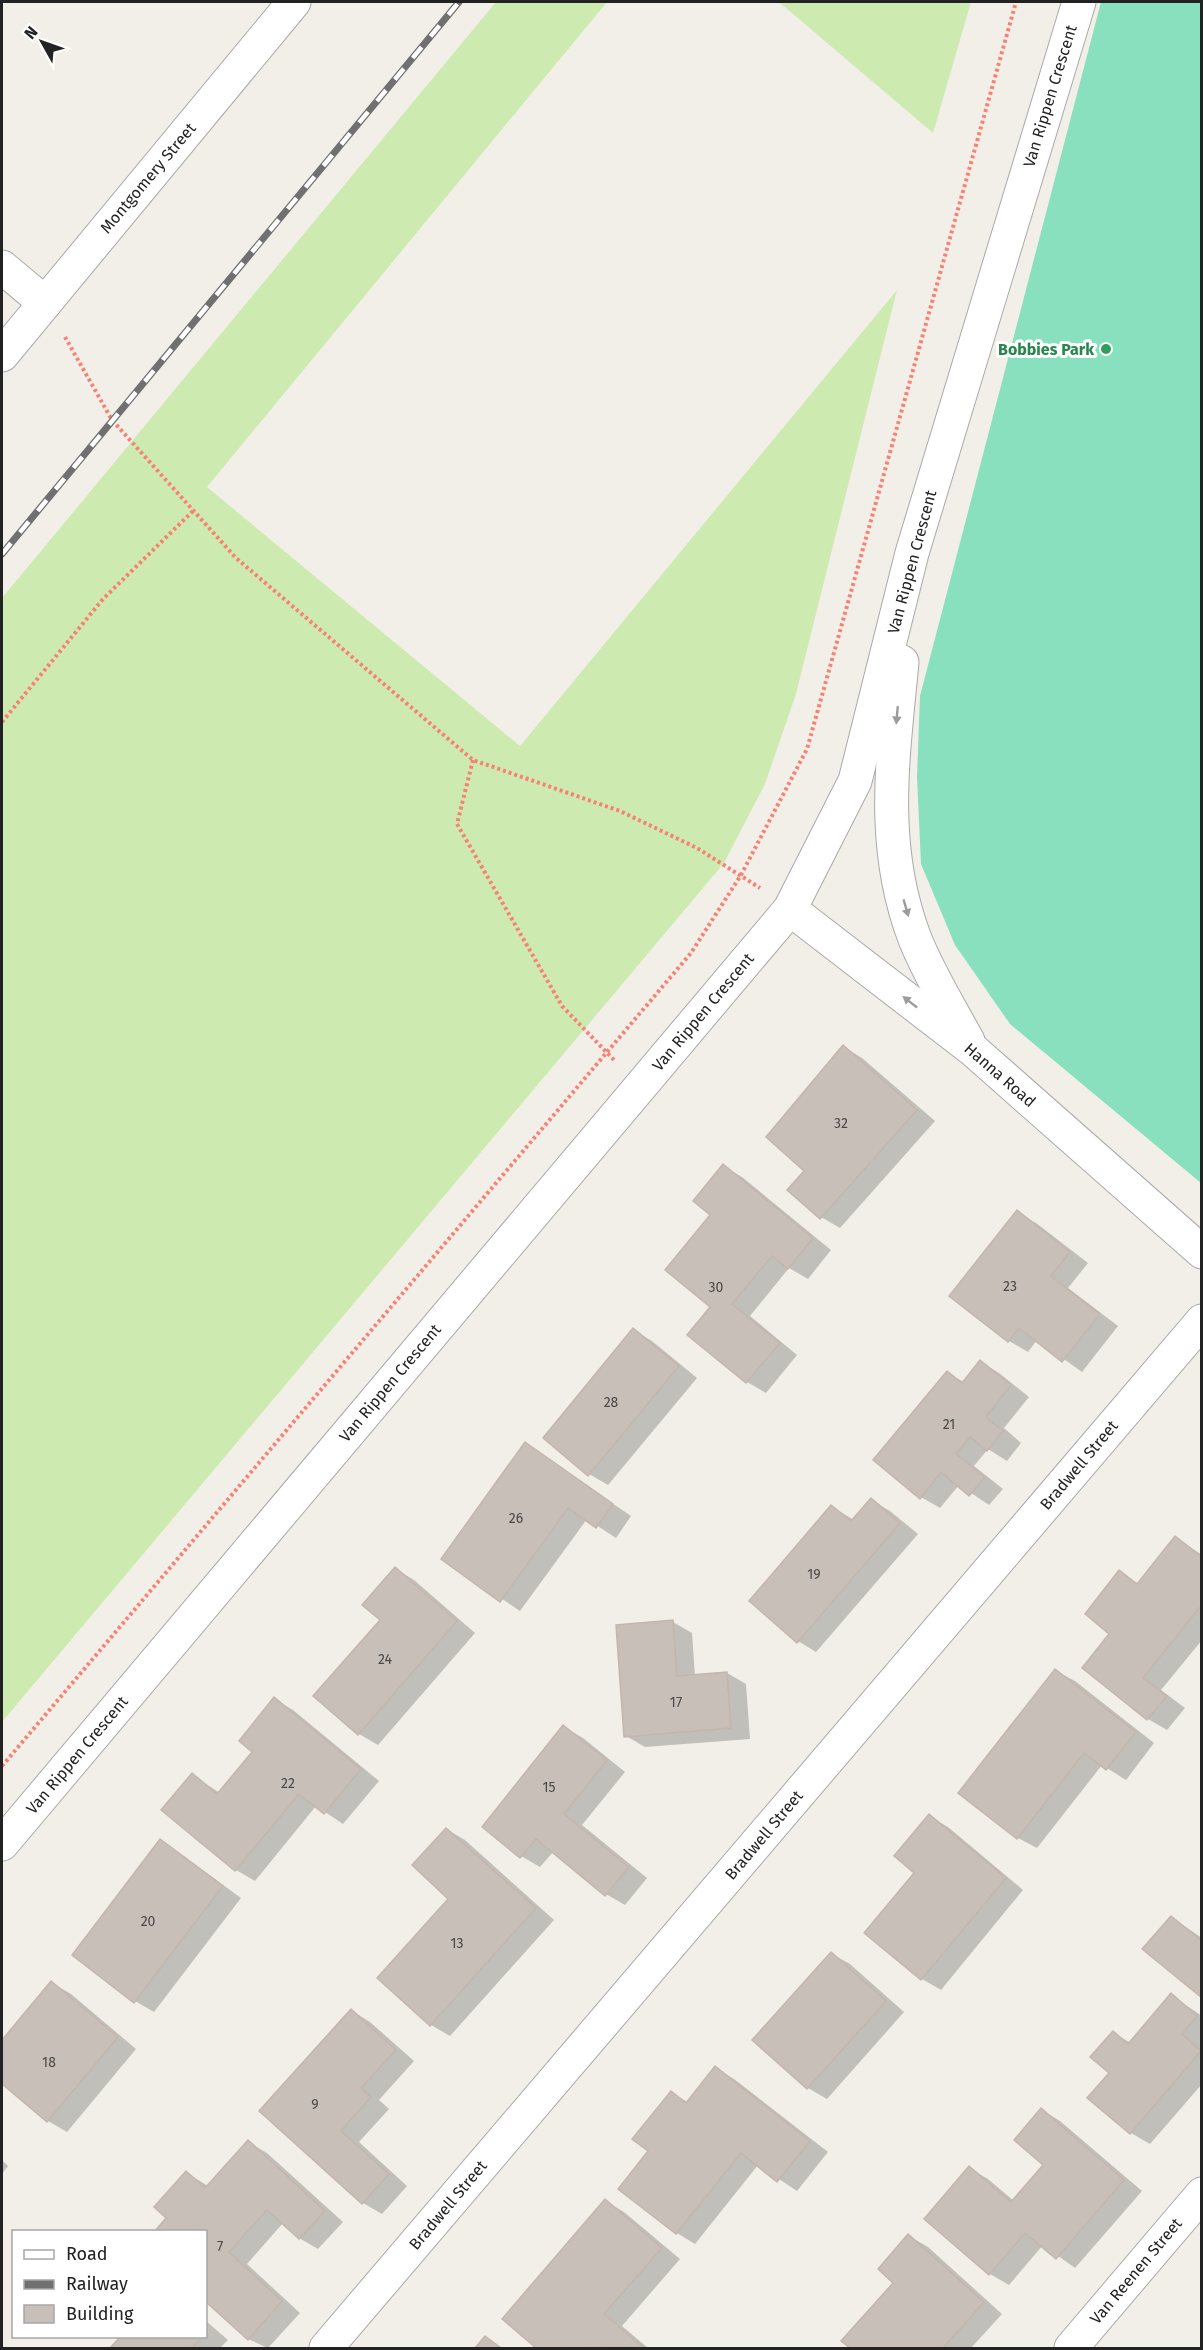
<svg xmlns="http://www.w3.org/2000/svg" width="1203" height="2350" viewBox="0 0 1203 2350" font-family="'Fira Sans',sans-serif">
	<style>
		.grass { fill: #cdebb0 }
		.pitch { fill: #88e0be }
		.shadow { fill: #0003 }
		.building { fill: #c7bfb8; stroke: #c4b6ab; stroke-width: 1.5 }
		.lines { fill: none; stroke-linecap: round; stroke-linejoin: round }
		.minor-casing { stroke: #a9a9a9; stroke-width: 35 }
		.path { stroke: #fa8072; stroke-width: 4; stroke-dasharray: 3 3; stroke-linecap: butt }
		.minor { stroke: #fff; stroke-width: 33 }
		.rail-casing { stroke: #707070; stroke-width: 7 }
		.rail { stroke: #fff; stroke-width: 4.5; stroke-dasharray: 14; stroke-linecap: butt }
		.oneway { fill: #9c9c9c }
		.leisure-dot { fill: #2e9e5b; stroke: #fff; stroke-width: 2 }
		.labels { text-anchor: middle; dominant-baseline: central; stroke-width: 6; stroke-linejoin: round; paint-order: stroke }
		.number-label { font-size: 14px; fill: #4b4948 }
		.street-label { font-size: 16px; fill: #222; stroke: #fff }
		.leisure-label { font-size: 16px; font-weight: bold; fill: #27864d; stroke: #fff; text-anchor: end }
	</style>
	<rect width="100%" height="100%" fill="#f2efe9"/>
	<g class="grass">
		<path d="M496,2H607L207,487L520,746L897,290L796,694L765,784L724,863L2,1722V598Z"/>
		<path d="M779,2H971L933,133Z"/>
	</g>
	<path class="pitch" d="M1101,2H1201V1183L1010,1024L955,945L921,864L917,777L920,696Z"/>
	<g class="shadow">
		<path d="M844,1047L862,1058L935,1121L840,1228L821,1217L806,1170Z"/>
		<path d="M723,1166L742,1177L831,1250L808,1279L789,1268L750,1316L797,1355L766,1393L747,1382L689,1335L712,1307V1215Z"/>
		<path d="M1017,1212L1036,1223L1088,1263L1068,1288L1118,1326L1082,1372L1037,1340L1028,1352L1009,1341L951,1296Z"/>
		<path d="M633,1330L652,1341L697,1378L608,1485L589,1474Z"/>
		<path d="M980,1362L999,1373L1029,1397L1004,1428L1021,1443L1007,1461L988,1449L974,1466L1003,1489L989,1505L959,1485L940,1508L921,1497L947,1373L964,1382Z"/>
		<path d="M526,1444L631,1516L616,1538L587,1519L520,1611L443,1559Z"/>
		<path d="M871,1500L890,1511L918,1534L816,1652L798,1641L832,1507L854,1520Z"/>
		<path d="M1176,1538L1202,1555V1640L1161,1690L1185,1708L1167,1730L1148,1719L1084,1668L1111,1634L1119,1572L1139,1584Z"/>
		<path d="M396,1569L414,1580L475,1633L378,1745L359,1734Z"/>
		<path d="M673,1622L692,1633L695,1676L727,1673L746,1684L750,1739L645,1747L626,1736Z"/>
		<path d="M1056,1671L1075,1681L1154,1743L1126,1780L1102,1765L1037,1848L1018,1838L961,1792Z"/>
		<path d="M274,1699L293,1710L379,1781L343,1824L316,1806L255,1881L236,1870L192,1775L220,1793L254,1752Z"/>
		<path d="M564,1727L583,1738L625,1772L582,1825L647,1878L625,1905L606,1894L553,1852L540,1867L521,1856Z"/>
		<path d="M929,1816L948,1827L1023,1890L941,1990L922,1979L866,1933L916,1873Z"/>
		<path d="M446,1829L465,1840L554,1920L450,2036L431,2025L450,1899Z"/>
		<path d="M161,1840L241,1898L154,2012L135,2001L74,1955Z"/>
		<path d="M1171,1917L1202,1938V1996Z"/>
		<path d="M832,1954L850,1964L904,2012L827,2099L808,2088L754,2040Z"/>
		<path d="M52,1983L71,1994L136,2049L67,2132L48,2121L2,2082V2043Z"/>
		<path d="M1171,1995L1202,2016V2084L1150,2144L1131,2133L1089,2098L1111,2073L1113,2033L1131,2043Z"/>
		<path d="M352,2011L370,2022L414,2061L379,2100L389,2109L359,2142L407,2186L382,2214L363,2203L261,2111Z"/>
		<path d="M715,2068L734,2079L828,2152L797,2191L758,2165L695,2244L677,2233L650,2151L671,2093L688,2102Z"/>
		<path d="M1042,2110L1060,2121L1142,2191L1075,2268L1043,2245L1009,2285L990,2274L969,2168L988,2179L1014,2201L1045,2165Z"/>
		<path d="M248,2142L267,2153L343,2222L318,2249L299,2238L283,2223L247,2264L300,2313L268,2348L248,2339L206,2300V2232L168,2218L187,2173L208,2186Z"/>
		<path d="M2,2160L8,2166L2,2174Z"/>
		<path d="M605,2201L624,2212L680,2259L622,2326L648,2348H539L504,2318Z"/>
		<path d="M909,2236L928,2247L1002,2314L971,2348H852L844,2341L896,2283Z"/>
		<path d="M206,2321L228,2340L220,2348H112L122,2336H206Z"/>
	</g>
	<g class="building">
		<path d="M843,1045L917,1110L820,1219L787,1190L804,1171L766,1137Z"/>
		<path d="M723,1164L813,1238L788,1269L772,1256L732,1304L780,1343L746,1383L687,1335L710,1307L665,1270L710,1215L693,1201Z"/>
		<path d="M1017,1210L1070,1252L1051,1276L1100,1314L1062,1362L1019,1328L1008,1342L949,1296Z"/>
		<path d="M633,1328L679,1366L588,1476L543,1438Z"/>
		<path d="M980,1360L1011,1385L986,1417L1003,1431L987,1451L970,1437L956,1454L985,1477L969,1496L941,1472L920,1499L873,1460L947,1371L962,1383Z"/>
		<path d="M525,1442L613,1504L596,1528L568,1508L500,1602L441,1559Z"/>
		<path d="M871,1498L900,1523L797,1643L749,1601L831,1505L851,1521Z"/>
		<path d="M1175,1536L1202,1557V1610L1199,1608L1143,1678L1167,1696L1147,1720L1082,1668L1109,1634L1085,1614L1119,1570L1137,1584Z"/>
		<path d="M395,1567L457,1621L358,1735L313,1696L380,1620L362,1605Z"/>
		<path d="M673,1620L677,1676L727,1672L731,1728L624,1737L616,1625Z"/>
		<path d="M1055,1669L1136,1732L1106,1770L1084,1753L1017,1839L958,1793Z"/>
		<path d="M274,1697L361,1769L324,1814L299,1794L235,1871L161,1810L192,1773L217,1794L252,1752L239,1741Z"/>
		<path d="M563,1725L607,1760L564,1814L629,1867L605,1896L536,1839L520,1858L482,1827Z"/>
		<path d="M929,1814L1006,1878L921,1980L864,1933L914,1873L894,1856Z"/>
		<path d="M446,1828L536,1908L430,2026L377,1978L448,1899L412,1865Z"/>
		<path d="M160,1839L223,1886L134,2003L72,1955Z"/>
		<path d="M1171,1916L1202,1941V1998L1142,1949Z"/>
		<path d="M831,1952L886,2001L807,2089L752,2040Z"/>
		<path d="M51,1981L118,2037L47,2122L2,2084V2040Z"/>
		<path d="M1171,1993L1197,2016L1182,2034L1201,2051L1130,2134L1087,2098L1109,2073L1090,2057L1113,2031L1128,2044Z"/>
		<path d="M351,2009L396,2050L361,2088L371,2097L341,2131L389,2174L362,2204L259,2111Z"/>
		<path d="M715,2066L810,2141L777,2182L741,2153L676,2234L618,2189L648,2151L632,2139L671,2091L686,2103Z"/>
		<path d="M1041,2108L1124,2180L1056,2259L1025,2233L989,2275L924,2219L969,2166L1011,2202L1043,2165L1014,2140Z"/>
		<path d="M248,2140L325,2211L299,2239L267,2210L229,2252L282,2301L248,2340L206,2302V2232H154L166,2218L154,2207L186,2171L205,2188Z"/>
		<path d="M605,2199L662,2248L604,2314L643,2347L536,2348L502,2319Z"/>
		<path d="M908,2234L984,2302L943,2348H850L841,2341L893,2283L878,2269Z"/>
		<path d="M121,2336H203L192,2348H110Z"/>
		<path d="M485,2336L501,2348H475Z"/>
	</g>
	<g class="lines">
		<g class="minor-casing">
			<g id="minor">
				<path d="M2,267L45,303"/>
				<path d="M2,355L294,2"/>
				<path d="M902,662C893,758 879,845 915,939C929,974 950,1008 968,1041"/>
				<path d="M790,909L973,1050L1202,1252"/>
				<path d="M2,1844L790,909L855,781L912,553L1079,2"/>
				<path d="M326,2348L1202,1321"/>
				<path d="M1071,2348L1202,2194"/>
			</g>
		</g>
		<g class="path">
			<path d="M65,337L112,420L236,558L473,760L620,811L697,848L760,888"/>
			<path d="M2,722L103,599L193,511"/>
			<path d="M473,760L457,824L562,1006L614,1060"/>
			<path d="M2,1766L691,953L741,875L807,749L1016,2"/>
		</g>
		<use href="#minor" class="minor"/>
		<g class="rail-casing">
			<path id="rail" d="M2,554L459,2"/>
		</g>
		<use href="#rail" class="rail"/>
	</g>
	<defs><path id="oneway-solid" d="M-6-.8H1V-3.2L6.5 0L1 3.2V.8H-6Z" transform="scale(1.5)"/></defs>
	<g class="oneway">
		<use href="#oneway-solid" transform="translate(897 715) rotate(95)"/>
		<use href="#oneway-solid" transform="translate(906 908) rotate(74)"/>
		<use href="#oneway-solid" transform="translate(910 1002) rotate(-142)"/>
	</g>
	<circle class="leisure-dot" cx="1106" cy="349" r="6"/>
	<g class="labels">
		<g class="number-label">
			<text x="841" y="1123">32</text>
			<text x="1010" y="1286">23</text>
			<text x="716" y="1287">30</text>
			<text x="611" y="1402">28</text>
			<text x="949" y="1424">21</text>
			<text x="516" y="1518">26</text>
			<text x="814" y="1574">19</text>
			<text x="385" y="1659">24</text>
			<text x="676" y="1702">17</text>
			<text x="288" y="1783">22</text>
			<text x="549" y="1787">15</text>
			<text x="148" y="1921">20</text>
			<text x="457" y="1943">13</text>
			<text x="49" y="2062">18</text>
			<text x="315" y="2104">9</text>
			<text x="220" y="2246">7</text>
		</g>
		<g class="street-label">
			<text transform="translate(1050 96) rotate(-73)">Van Rippen Crescent</text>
			<text transform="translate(148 178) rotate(-50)">Montgomery Street</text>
			<text transform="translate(912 562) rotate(-75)">Van Rippen Crescent</text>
			<text transform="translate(703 1012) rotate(-50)">Van Rippen Crescent</text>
			<text transform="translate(1000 1075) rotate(41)">Hanna Road</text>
			<text transform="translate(390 1383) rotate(-50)">Van Rippen Crescent</text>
			<text transform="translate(1079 1465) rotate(-50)">Bradwell Street</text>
			<text transform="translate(77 1755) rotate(-50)">Van Rippen Crescent</text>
			<text transform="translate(764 1835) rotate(-50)">Bradwell Street</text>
			<text transform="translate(448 2205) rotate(-50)">Bradwell Street</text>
			<text transform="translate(1136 2271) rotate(-50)">Van Reenen Street</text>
		</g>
		<g class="leisure-label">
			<text x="1094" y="349">Bobbies Park</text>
		</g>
	</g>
	<rect width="1203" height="2350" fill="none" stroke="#222222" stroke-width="6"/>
	<rect x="12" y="2230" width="195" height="108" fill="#ffffff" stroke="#a7a7a7" stroke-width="1.5"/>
	<rect x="24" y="2250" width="30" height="9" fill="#ffffff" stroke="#a7a7a7" stroke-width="1.5"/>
	<text x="66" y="2260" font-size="18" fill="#222222">Road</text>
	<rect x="24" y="2280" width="30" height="9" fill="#707070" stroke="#a7a7a7" stroke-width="1.5"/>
	<text x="66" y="2290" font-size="18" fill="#222222">Railway</text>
	<rect x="24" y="2305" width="30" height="18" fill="#c7bfb8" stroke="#a7a7a7" stroke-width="1.5"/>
	<text x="66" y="2320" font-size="18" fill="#222222">Building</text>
	<g transform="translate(42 42) rotate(310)" stroke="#ffffff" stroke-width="4.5" paint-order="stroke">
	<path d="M0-4.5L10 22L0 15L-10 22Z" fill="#222222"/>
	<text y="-9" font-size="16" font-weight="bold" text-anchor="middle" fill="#222222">N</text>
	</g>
</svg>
